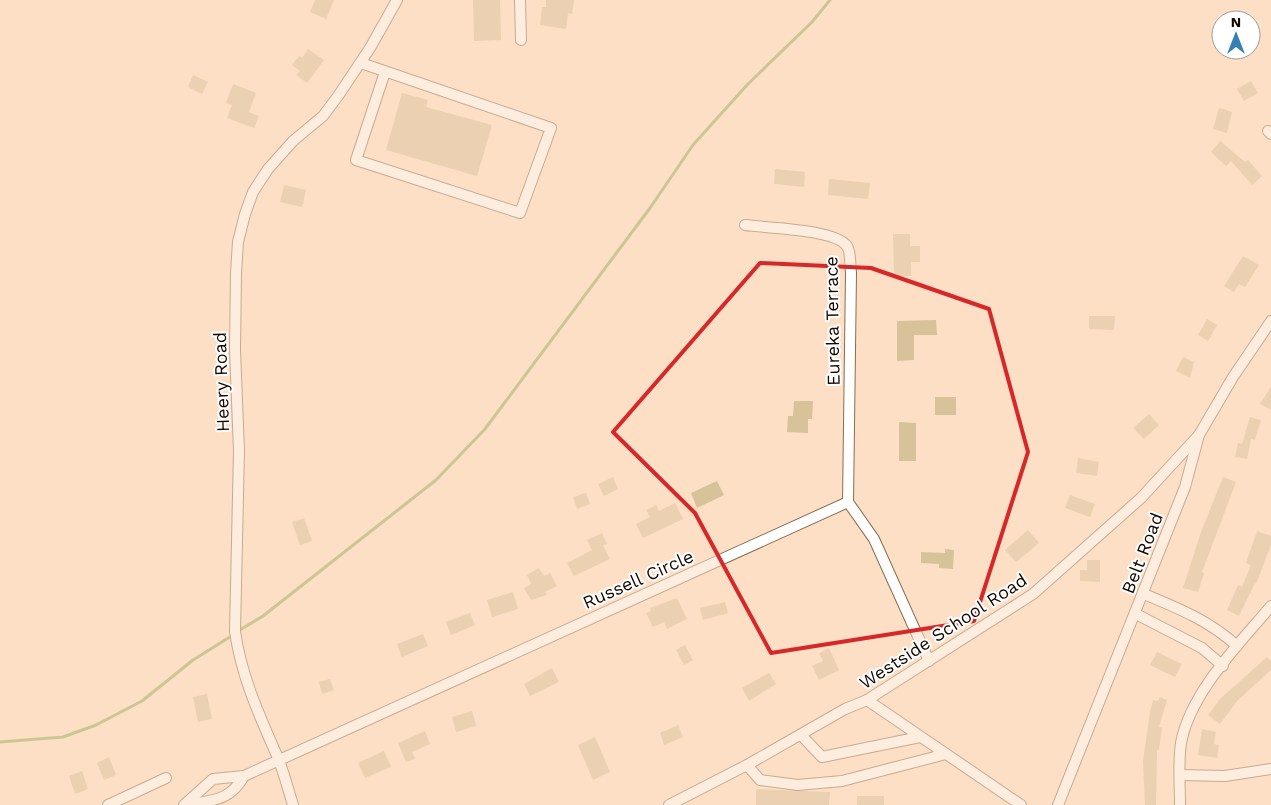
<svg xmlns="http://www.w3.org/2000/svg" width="1271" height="805" viewBox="0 0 1271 805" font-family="'Work Sans',sans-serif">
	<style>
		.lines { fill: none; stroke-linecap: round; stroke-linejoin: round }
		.stream { stroke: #90aa56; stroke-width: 3 }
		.building { fill: #d7c29a }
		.minor-casing { stroke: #8b6c4e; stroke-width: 12 }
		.minor { stroke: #fff; stroke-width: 10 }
		.marked { fill: none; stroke: #d62828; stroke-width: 4; stroke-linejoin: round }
		.labels { text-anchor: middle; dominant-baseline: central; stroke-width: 4; stroke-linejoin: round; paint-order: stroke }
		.street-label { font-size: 18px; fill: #140901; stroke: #fff }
	</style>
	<rect width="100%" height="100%" fill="#fcdfc5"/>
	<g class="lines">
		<g class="stream">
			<path d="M238,631L263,616L436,480L485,429L650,208L693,145L747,85L812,22L830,0"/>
			<path d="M0,742L63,737L96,725L142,701L193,660L233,635"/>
		</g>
	</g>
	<g class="building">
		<path d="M315,0H334L326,19L310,12Z"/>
		<path d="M473,0H500L501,40L474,41Z"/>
		<path d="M546,0H574L572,14L568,13L566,29L540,25L542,7H546Z"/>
		<path d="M308,49L324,60L307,83L296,75L300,71L292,65L299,56L302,58Z"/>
		<path d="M193,75L208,82L202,94L188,87Z"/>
		<path d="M1251,81L1258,93L1244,101L1237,89Z"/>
		<path d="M233,84L256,93L249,112L259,116L254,128L227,118L232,105L226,103Z"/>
		<path d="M402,93L428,100L426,107L492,125L477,176L386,150Z"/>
		<path d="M1219,108L1232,112L1227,133L1213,129Z"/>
		<path d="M1220,141L1245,162L1248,160L1262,176L1252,185L1231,161L1226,166L1211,152Z"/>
		<path d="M775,169L805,172L804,187L774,184Z"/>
		<path d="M829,179L870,183L868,199L828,195Z"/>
		<path d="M284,185L306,190L302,207L280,202Z"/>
		<path d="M893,234H910V246H920V262H911V276H894Z"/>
		<path d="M1243,256L1259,265L1245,287L1239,284L1234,292L1224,286Z"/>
		<path d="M1089,316H1115L1114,330L1089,329Z"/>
		<path d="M1207,319L1217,325L1208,341L1198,335Z"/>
		<path d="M936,320L937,335H914V360L897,361V321Z"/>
		<path d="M1183,357L1194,362L1190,378L1176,371Z"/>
		<path d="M1271,387V410L1260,404Z"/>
		<rect x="935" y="397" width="21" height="18"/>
		<path d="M794,401H813L812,419H808V433L787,432L788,416H793Z"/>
		<path d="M1149,414L1159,425L1144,439L1133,428Z"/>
		<path d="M1250,417L1261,420L1255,440L1251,439L1247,459L1235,457L1238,443L1242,444Z"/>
		<path d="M899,422L916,423V461H899Z"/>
		<path d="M1078,458L1099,462L1097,476L1076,473Z"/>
		<path d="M613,477L618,489L604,496L598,484Z"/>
		<path d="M1223,477L1236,482L1202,572L1204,573L1198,592L1183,588L1201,532Z"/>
		<path d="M717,481L724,495L697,508L691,493Z"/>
		<path d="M586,493L590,504L577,509L573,497Z"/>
		<path d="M1070,495L1095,504L1090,517L1065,508Z"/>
		<path d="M675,503L683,519L643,538L636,524L650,517L646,510L656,505L659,511Z"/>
		<path d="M304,518L312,541L300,545L292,522Z"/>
		<path d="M1028,530L1039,543L1016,562L1005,550Z"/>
		<path d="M1257,531L1271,536V545L1256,584L1255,583L1239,616L1227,610L1238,585L1242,587L1251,565L1246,563Z"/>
		<path d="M602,533L607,544L603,545L610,559L574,576L567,563L592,550L587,540Z"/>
		<path d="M945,549L954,550L953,569L939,568V564L921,563V552L945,553Z"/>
		<path d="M1087,560H1100V582L1080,581V570H1087Z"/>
		<path d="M539,568L544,576L550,573L557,586L545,592L547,595L531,600L524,588L531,584L527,575Z"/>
		<path d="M513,592L518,609L492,617L487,600Z"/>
		<path d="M677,598L687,619L667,629L664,622L653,627L646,613L651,611L650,608Z"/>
		<path d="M725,602L728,613L703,620L700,608Z"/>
		<path d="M470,613L475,625L451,635L446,622Z"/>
		<path d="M423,634L428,646L402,657L397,644Z"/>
		<path d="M685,645L693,660L684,665L676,650Z"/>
		<path d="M829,648L839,670L819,680L812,666L823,661L819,653Z"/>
		<path d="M1157,652L1182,664L1175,677L1150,665Z"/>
		<path d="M1267,657L1271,661V670L1237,701L1220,724L1208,715L1220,699Z"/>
		<path d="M552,668L559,682L530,696L524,684Z"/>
		<path d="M769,673L776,684L749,701L742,688Z"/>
		<path d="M330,679L334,690L322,694L319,682Z"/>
		<path d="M207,694L212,719L198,722L193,697Z"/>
		<path d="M1160,697L1167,700L1159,727H1162L1159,750H1157L1156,805H1145L1143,761L1150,712L1153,700L1158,701Z"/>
		<path d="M472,711L476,726L456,732L452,717Z"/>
		<path d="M678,725L683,737L664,745L660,733Z"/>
		<path d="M1202,729L1216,732L1214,744L1219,745L1217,758L1198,755Z"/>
		<path d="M425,731L430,744L412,752L415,759L406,762L398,743Z"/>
		<path d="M595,737L610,772L593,780L578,745Z"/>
		<path d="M384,751L391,767L365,778L358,763Z"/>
		<path d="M109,757L116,775L104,780L97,763Z"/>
		<path d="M82,771L88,789L75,794L69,776Z"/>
		<path d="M756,789L830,792L829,805H756Z"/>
		<rect x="857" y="796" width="27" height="9"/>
	</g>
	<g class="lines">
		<g class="minor-casing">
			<g id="minor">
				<path d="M520,0L521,40"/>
				<path d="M361,63L551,128L520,213L356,160L385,72"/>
				<path d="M1268,131L1271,134"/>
				<path d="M745,225C766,228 835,229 847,246C851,252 850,265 851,273L848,502"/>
				<path d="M848,502L874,539L929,661"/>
				<path d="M1144,594C1178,608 1210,621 1237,646"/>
				<path d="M1136,614L1202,648L1223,666"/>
				<path d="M867,700L1021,805"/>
				<path d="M801,735L822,757L920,737"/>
				<path d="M747,765L760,780L798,785L842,781L946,754"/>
				<path d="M1180,775L1225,776L1271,769"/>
				<path d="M108,805L166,778"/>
				<path d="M184,805L213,779L244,776L848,502"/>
				<path d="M187,805C213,800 230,801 244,776"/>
				<path d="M293,805C288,789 284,773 278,758C260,717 241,676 235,631L239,451L235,350L236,273L238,242L245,214L253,192L268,169L293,141L323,116L338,96L370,48L397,0"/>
				<path d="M669,805L747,765L845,709L867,700L1033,594L1141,498L1199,435"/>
				<path d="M1058,805L1185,487L1199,435L1233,377L1271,321"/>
				<path d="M1180,805C1180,785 1178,763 1181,743C1190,693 1239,644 1271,606"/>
			</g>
		</g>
		<use href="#minor" class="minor"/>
	</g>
	<path d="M0 0H1271V805H0ZM760,263L871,268L989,309L1028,452L974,621L771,653L695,513L613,432Z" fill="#fcdfc5" fill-opacity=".55" fill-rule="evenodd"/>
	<path class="marked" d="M760,263L871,268L989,309L1028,452L974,621L771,653L695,513L613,432Z"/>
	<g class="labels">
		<g class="street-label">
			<text transform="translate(832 321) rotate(-91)">Eureka Terrace</text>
			<text transform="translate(221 382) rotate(-92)">Heery Road</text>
			<text transform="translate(1142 553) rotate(-69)">Belt Road</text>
			<text transform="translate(638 579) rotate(-24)">Russell Circle</text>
			<text transform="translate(943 631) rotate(-33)">Westside School Road</text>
		</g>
	</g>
	<g transform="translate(1236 35)"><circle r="24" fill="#ffffff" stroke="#a19d99"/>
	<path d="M0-4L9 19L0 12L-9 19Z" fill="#387fb4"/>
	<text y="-8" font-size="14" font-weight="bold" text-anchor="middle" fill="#140901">N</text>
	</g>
</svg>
